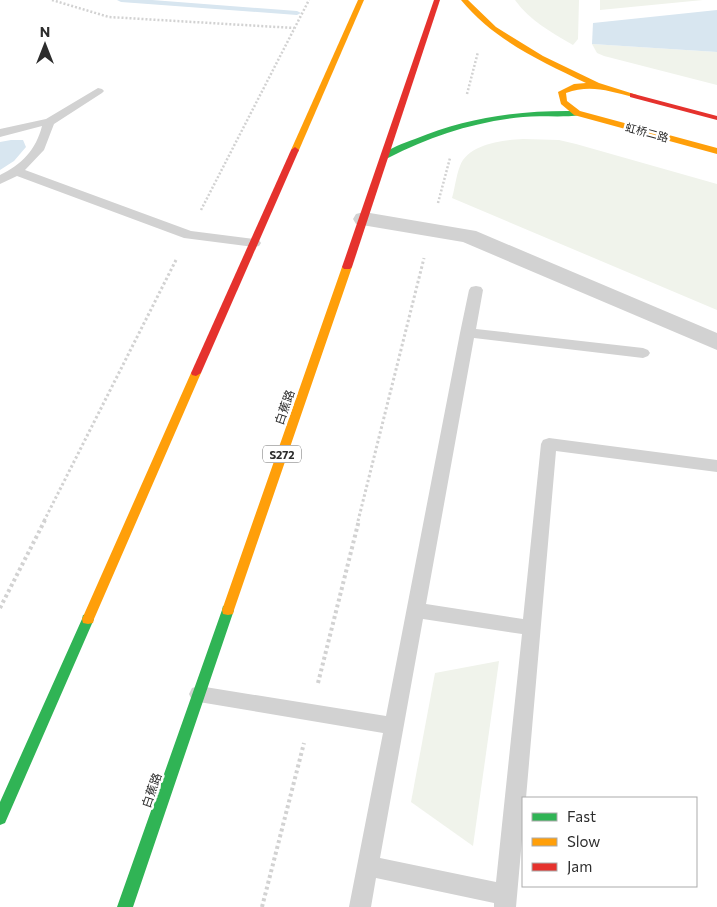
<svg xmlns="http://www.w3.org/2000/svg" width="717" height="907" viewBox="0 0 717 907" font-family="Commissioner,'Noto Sans SC',sans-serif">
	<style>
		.green { fill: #f0f3eb }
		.water { fill: #d8e6f0 }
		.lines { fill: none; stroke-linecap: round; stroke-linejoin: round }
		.stream { fill: #d8e6f0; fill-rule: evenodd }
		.path-far2 { stroke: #d2d2d2; stroke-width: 2.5; stroke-dasharray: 2 2; stroke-linecap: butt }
		.path-far1 { stroke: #d2d2d2; stroke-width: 3; stroke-dasharray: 2.5 2.5; stroke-linecap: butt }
		.path { stroke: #d2d2d2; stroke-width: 4; stroke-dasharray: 3 3; stroke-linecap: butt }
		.lane { fill: #d2d2d2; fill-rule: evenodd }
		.street { fill: #d2d2d2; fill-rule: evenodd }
		.fast { fill: #30b455; fill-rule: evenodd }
		.slow { fill: #ff9f0a; fill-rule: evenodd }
		.jam { fill: #e5322d; fill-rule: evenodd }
		.labels { text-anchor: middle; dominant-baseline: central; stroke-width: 5; stroke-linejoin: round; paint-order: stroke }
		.far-street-label { font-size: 11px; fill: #2d2d2d; stroke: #fff }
		.shield { fill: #fff; stroke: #6c6c6c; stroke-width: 1 }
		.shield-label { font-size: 11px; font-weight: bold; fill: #2d2d2d }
		.street-label { font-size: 12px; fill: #2d2d2d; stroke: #fff }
	</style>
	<rect width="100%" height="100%" fill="#fff"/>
	<g class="green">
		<path d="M515,0H579L578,39L573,45C551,32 530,21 515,0Z"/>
		<path d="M600,0H703L600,10Z"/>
		<path d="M592,44L717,52V85L604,56L597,53Z"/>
		<path d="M523,139L559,140L576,144L717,184V310L452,198C455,188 456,176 460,166C468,144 503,140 523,139Z"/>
		<path d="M499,661L473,846L411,802L435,673Z"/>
	</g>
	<g class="water">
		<path d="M717,10V52L592,44L593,23Z"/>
		<path d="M11,140H23L26,147L14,161L0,170V142Z"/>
	</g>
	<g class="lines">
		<path class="stream" d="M117,0H152L297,11L301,13L297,15L121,2Z"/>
		<g class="path-far2">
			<path d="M52,0L109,17L294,28"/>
			<path d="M467,94L478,52"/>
			<path d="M438,203L450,158"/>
			<path d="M201,210L309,0"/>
		</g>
		<g class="path-far1">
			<path d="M44,521L177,258"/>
			<path d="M358,521L424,258"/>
		</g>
		<g class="path">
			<path d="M0,608L45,520"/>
			<path d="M318,683L359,520"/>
			<path d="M262,907L304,743"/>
		</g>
		<g class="lane">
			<path d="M98,88L102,89L104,91L102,93L54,124L44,150L25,170L191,231L254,239L259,240L261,243L259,246L254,247L184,238L17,176L0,184V175C21,165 36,150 42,126L0,137V129L46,119Z"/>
			<path d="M476,286L481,287L483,290L476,329L643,348L648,350L650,353L648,356L643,358L474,338L426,604L523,619L541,444L543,440L549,438L717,460V472L556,451L526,798H523V828L516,907H494V903L376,878L371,907H349L383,733L199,702L192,700L189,694L192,688L199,686L386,716L460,333L469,290L471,287ZM423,619L522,634L496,882L380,858Z"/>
		</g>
		<path class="street" d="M364,212L476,231L717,333V350L463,242L356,224L353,219L356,214Z"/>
		<g class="fast">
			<path d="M577,111L581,113L580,115C561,118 541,115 523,117C474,122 431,136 388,158L385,159L381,156C389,148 404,143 415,139C467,117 521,110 577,111Z"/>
			<path d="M228,605L233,606L234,610L133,907H117L222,610L223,606Z"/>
			<path d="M88,614L93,615L94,619L5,823L0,825V802L82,619L83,615Z"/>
		</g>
		<g class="slow">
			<path d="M358,0H364L299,150L298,152H292L291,150Z"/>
			<path d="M461,0H468L496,27L543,56L599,83L637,95L633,97C609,91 590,84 566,93L567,101L580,111L717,148V154L574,115L561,104L558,92L574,84L586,83C540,61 494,40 461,0Z"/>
			<path d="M347,264L352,267L234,610L233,614L228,615L223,614L222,610L342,267Z"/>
			<path d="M196,370L201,373L94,619L93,623L88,624L83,623L82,619L191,373Z"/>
		</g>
		<g class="jam">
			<path d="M434,0H440L352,267L350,269H344L342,267Z"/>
			<path d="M630,93L717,116V120L630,97Z"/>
			<path d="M295,147L299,150L201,373L196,376L192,375L191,373L291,150Z"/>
		</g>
	</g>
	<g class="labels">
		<g class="far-street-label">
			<text transform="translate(647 132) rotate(15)">虹桥二路</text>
		</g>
		<rect class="shield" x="263" y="445.5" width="38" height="17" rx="4"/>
		<g class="shield-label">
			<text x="282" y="454">S272</text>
		</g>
		<g class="street-label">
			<text transform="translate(284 407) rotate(-71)">白蕉路</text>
			<text transform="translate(151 790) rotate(-71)">白蕉路</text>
		</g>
	</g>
	<rect x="522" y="797" width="175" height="90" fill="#ffffff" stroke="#ababab"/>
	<rect x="532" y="813" width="25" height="8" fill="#30b455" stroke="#ababab"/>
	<text x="567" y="822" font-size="15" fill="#2d2d2d">Fast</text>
	<rect x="532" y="838" width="25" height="8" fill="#ff9f0a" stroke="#ababab"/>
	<text x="567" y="847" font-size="15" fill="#2d2d2d">Slow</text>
	<rect x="532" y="863" width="25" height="8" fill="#e5322d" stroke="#ababab"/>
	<text x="567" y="872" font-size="15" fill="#2d2d2d">Jam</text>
	<g transform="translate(45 45)" stroke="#ffffff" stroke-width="4" paint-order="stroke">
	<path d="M0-4L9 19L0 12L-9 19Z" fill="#2d2d2d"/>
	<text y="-8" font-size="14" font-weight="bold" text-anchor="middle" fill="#2d2d2d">N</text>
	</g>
</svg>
